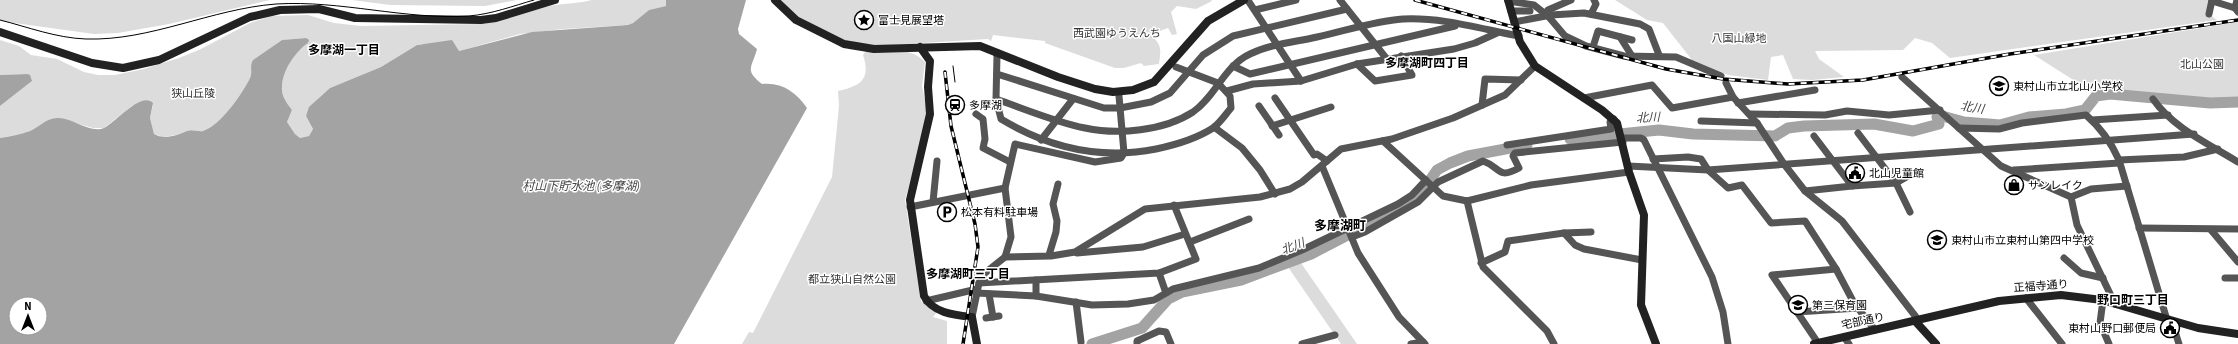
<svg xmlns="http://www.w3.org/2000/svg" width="2238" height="344" viewBox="0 0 2238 344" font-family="'Source Sans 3','Noto Sans JP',sans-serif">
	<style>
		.green { fill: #dcdcdc }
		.water { fill: #a3a3a3; fill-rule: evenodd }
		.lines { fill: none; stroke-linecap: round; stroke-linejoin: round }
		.river { stroke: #a3a3a3; stroke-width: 11 }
		.street { stroke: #555; stroke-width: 7 }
		.secondary { stroke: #222; stroke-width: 8 }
		.tram { stroke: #000; stroke-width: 1 }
		.rail-casing { stroke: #000; stroke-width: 3.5 }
		.rail { stroke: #fff; stroke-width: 2; stroke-dasharray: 6; stroke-linecap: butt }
		.labels { text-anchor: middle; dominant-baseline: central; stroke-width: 3; stroke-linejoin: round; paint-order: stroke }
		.poi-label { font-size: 11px; fill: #000; stroke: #fff; text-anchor: start }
		.park-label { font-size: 11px; fill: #333; stroke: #fff }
		.street-label { font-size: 11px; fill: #000; stroke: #fff }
		.neighbourhood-label { font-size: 12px; font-weight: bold; fill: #000; stroke: #fff }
		.water-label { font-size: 12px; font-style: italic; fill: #444; stroke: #fff }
		.quarter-label { font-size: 13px; font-weight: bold; fill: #000; stroke: #fff }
	</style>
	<rect width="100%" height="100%" fill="#fff"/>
	<g class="green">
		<path d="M0,0H270L169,24L118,33L94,34L0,21Z"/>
		<path d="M352,0H517L485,6L390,5Z"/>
		<path d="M592,0H666V6L649,10L633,23L628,25L563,29L520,34L459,51L421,44L417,45L381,67L330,88L317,100L306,116L313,129L309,136L300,138L295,134L287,122L292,110C287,103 281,96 282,87C282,70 295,52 308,43L306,38L282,40L253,60C249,66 253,72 250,78C242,94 221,125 203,131C198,132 193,129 187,131C178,135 164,139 154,134L150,118L153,105H133L104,128H93L57,118L50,120L26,133L0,138V106L32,81L27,74L0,75V40L19,46L31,55L57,59L84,72L98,75H115L144,69L179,58L201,49L250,23L271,16L308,15L334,23L361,26L481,24C504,22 524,12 546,7C561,3 577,4 592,0Z"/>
		<path d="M781,0H1211L1212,1L1196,9L1177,6L1171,12L1177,34L1172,35L1168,28L1151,34C1162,47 1161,48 1159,64L1144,66L1141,63L1124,68H1115L1045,43V41L993,35L991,41L988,39L875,46L850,42L837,38L799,17Z"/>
		<path d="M1615,0H2210L2208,13L2217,20L1950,58L1932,43L1915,38L1903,50L1815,51L1819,59L1844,77L1812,80L1793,79L1783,55L1771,57L1768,80L1728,75L1692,60L1663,23L1647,20Z"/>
		<path d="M2238,22V97L2216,101L2110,91L2094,93L2034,55Z"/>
		<path d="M866,51C885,51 911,46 925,62L922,86L928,116L905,200L920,296L922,303L937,312L933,317L947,321V344H742L749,332L753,333L832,177L839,106L838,91C861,86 871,79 863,55Z"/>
		<path d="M1301,263L1357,344H1341L1288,267Z"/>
	</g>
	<g class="water">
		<path d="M666,0H746L738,29L739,34L757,49C752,68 744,70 762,84C782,82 796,92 807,108L674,344H0V138C10,136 20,135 30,131C39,127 47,118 57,118C72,117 90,134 104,128C115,123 141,91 153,103L150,118L154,134C164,140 178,135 187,131C193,129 198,132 203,131C221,125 242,94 250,78C253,72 249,66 253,60L282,40L306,38L309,40L308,43C295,52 282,71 282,87C281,96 287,103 292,110L287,122L295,134L300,138L309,136L313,129L306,116L309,107L330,88L381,67L417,45L452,40L459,51L532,32L628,25L633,23L649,10L666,6ZM16,304H40V328H16Z"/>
		<path d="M27,74L30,75L32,81L0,106V75Z"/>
	</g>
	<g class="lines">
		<g class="river">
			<path d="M1570,139L1659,130L1693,134L1775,136L1788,128L1804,126L1874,124L1913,131L1939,124L1937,117L1942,116L1964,122L2000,125L2029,117L2066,114L2085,110L2096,96L2110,94L2210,103L2238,102"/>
			<path d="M1092,344L1142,328L1168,299L1182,292L1241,280L1311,254L1417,199L1437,170L1450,163L1468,156L1527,145"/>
		</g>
		<g class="street">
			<path d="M1340,0L1386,58"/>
			<path d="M2237,0L2235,8L2238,12"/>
			<path d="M1508,1L1534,5L1548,16L1565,36L1586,46L1624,56L1676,57L1721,76"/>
			<path d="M2212,1L2235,8"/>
			<path d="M1249,2L1301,81"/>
			<path d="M1255,10L1296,0"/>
			<path d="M1548,10L1571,0"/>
			<path d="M1511,11H1530"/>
			<path d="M1591,14L1596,4L1594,0"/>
			<path d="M2209,14L2212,0"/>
			<path d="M1514,22L1551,15L1584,13L1640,24L1649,29L1659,55"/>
			<path d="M1620,37L1632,56"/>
			<path d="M1593,47L1598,31L1632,40"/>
			<path d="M997,55L996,99L1001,119C1049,148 1100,160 1156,149C1175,145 1196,139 1213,128C1220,123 1225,115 1231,108L1230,96L1218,83L1176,67"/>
			<path d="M1357,64L1375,81L1412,75L1401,56"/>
			<path d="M1233,66L1250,74L1455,26"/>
			<path d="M997,74L1104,108H1120L1151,102L1170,93L1203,55L1233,36L1347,9"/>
			<path d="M1902,77L2001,166L2071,197"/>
			<path d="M1227,91L1253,84L1301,81L1357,64L1454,49L1475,43L1497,33"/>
			<path d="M1733,97L1757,123L1784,164L1805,191L1842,221L1916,317V322"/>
			<path d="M1275,98L1314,155L1317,154L1327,161"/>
			<path d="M1584,98L1652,85L1672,108L1733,97L1726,83"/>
			<path d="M996,99C1025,109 1055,122 1085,128C1118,135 1164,131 1193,112C1216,96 1224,66 1250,54C1271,44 1295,42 1317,37C1345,31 1374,21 1403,19C1442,17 1481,29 1519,36"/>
			<path d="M2153,99C2173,128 2209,144 2238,162"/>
			<path d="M1738,103L1815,90"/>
			<path d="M1482,105L1485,79L1521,80"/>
			<path d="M1259,106L1279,135"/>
			<path d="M976,114L983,119L985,139L983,148L1010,162"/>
			<path d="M1750,114L1825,115L1847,111L1889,115L1940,110"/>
			<path d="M2092,120L2168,115"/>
			<path d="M1701,121L1757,123"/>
			<path d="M1272,126L1331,107"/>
			<path d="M1214,127L1242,148L1260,170L1275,194"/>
			<path d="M1959,128L1999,129L2022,123L2086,115C2101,128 2111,142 2119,160L2167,320"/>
			<path d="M1858,133L1896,183L1910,212"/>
			<path d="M1814,136L1852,186L1896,183L1910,175"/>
			<path d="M1622,138H1641L1644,140L1712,277L1723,312L1728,344"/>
			<path d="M1041,140L1073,99"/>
			<path d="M1383,141L1443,196L1467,201L1531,185L1629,172"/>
			<path d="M1507,145L1611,129L1610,122L1614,119"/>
			<path d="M1653,159L1688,157L1701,159L1708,170L1728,188L1742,185L1771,223L1805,221L1836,269"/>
			<path d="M2119,160L2184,157L2218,149"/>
			<path d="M1322,166L1358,253L1399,317L1425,344"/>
			<path d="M1628,166L1708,170L2194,134"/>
			<path d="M2014,170L2119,163"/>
			<path d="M1805,191L1852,186"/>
			<path d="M1467,201L1483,267L1547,331L1554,344"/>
			<path d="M933,202L937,161"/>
			<path d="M910,207L1005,188"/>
			<path d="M2139,228L2238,229"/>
			<path d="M2211,230L2238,262"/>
			<path d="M1564,233L1591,232"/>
			<path d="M1352,237L1365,232L1418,202L1438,182L1483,161C1501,167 1497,180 1519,168L1513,156L1515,153L1623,142"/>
			<path d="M1190,242L1249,219"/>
			<path d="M1077,253L1143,247L1185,234"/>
			<path d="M1049,255L1056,232L1057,221L1053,204L1058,184"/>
			<path d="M1005,257L1051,256L1075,252L1145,209L1260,197L1290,189L1302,182L1341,149L1392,139L1453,118L1505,95L1535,66"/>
			<path d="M2064,258L2081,273L2103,278"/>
			<path d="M1481,263L1505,252L1508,241L1564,233L1575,245L1584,249L1642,260"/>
			<path d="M1159,273L1166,293"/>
			<path d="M2225,278H2238"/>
			<path d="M1036,280V296"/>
			<path d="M979,283L1159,273L1196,259L1174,205"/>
			<path d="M976,293L1036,296L1092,305L1128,304L1154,300L1173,289L1259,268L1302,250L1398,204L1412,195L1426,180"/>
			<path d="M989,294L993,317"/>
			<path d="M2026,298L2062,344"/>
			<path d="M2103,300L2100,323L2109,344"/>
			<path d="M926,301L977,289"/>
			<path d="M1076,302L1081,342"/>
			<path d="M2115,304L2077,225L2071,197L2091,189L2127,186"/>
			<path d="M1797,312L1858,308"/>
			<path d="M972,317L979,283L985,273L1005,257L1011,237L1005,188L1015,144L1095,162L1121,158L1124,153L1119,96"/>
			<path d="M986,318L999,316"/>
			<path d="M2172,322L2179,344"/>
			<path d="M1844,337L1849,344"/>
			<path d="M1818,343L1772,275L1836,269L1854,303L1875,330"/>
			<path d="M1137,344V341L1159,331L1166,332L1171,344"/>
			<path d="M1302,344L1335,335"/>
			<path d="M1411,344L1423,342"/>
		</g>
		<g class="secondary">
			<path d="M775,0L796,20L844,44L874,49L980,46L1058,77L1095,89L1113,92L1133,90L1154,82L1208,21L1244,0"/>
			<path d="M1508,0L1520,42L1535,66L1602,110L1617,123L1629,172L1644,215L1641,305L1656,344"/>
			<path d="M0,32L92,63L123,68L159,60L250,17L280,10L319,9L355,18L481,20L496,18L555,0"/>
			<path d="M920,47L930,61L928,87L930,114L910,200L924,296C933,313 954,315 972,317L977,344"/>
			<path d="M1916,322L1936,344"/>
			<path d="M1814,344L1999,301L2061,295L2102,300L2198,328L2238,334"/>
		</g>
		<g class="tram">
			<path d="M886,18L917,24"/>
			<path d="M0,20C28,27 56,38 86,39C151,41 211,9 276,4C341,0 405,20 469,16C492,14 513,6 534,0"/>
			<path d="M953,66L955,82"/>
		</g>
		<g class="rail-casing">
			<g id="rail">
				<path d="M1415,0L1666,69L1723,79L1788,84L1863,80L2010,54L2238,20"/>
				<path d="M945,72L951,126L975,224L978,247L963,344"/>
			</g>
		</g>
		<use href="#rail" class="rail"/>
	</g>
	<defs>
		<g id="sight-ring" transform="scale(1)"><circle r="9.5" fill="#fff" stroke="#000" stroke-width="1.5"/><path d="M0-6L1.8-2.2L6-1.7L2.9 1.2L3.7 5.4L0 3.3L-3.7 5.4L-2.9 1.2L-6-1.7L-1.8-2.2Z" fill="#000"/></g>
		<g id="school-ring" transform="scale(1)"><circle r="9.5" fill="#fff" stroke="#000" stroke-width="1.5"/><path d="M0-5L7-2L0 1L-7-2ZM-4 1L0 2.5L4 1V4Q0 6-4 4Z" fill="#000"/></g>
		<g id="station-ring" transform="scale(1)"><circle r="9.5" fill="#fff" stroke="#000" stroke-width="1.5"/><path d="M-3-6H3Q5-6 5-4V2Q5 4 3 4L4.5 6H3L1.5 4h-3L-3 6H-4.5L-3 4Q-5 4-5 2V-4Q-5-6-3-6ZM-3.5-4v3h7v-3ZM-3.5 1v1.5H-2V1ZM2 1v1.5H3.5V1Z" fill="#000"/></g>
		<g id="civic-ring" transform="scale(1)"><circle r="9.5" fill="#fff" stroke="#000" stroke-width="1.5"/><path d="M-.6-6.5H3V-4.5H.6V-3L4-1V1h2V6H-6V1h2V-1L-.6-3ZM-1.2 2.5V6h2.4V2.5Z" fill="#000"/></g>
		<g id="shop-ring" transform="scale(1)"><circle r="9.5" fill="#fff" stroke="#000" stroke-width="1.5"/><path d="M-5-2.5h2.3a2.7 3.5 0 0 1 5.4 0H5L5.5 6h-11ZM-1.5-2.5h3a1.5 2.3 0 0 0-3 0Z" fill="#000"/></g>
		<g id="parking-ring" transform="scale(1)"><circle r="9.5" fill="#fff" stroke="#000" stroke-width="1.5"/><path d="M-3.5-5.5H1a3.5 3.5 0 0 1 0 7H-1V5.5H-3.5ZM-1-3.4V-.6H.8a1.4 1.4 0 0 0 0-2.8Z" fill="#000"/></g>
	</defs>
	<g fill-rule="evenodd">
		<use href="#sight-ring" x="864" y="20"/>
		<use href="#school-ring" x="1999" y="86"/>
		<use href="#station-ring" x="955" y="105"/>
		<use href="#civic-ring" x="1855" y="173"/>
		<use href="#shop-ring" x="2014" y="185"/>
		<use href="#parking-ring" x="947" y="212"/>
		<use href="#school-ring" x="1937" y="240"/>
		<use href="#school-ring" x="1798" y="305"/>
		<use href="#civic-ring" x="2170" y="328"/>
	</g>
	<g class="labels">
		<g class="poi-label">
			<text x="878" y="20">富士見展望塔</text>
			<text x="2013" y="86">東村山市立北山小学校</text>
			<text x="969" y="105">多摩湖</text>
			<text x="1869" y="173">北山児童館</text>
			<text x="2028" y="185">サンレイク</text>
			<text x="961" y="212">松本有料駐車場</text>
			<text x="1951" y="240">東村山市立東村山第四中学校</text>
			<text x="1812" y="305">第三保育園</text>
			<text x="2156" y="328" text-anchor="end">東村山野口郵便局</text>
		</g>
		<g class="park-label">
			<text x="1117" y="33">西武園ゆうえんち</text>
			<text x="1739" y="38">八国山緑地</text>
			<text x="2202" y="64">北山公園</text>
			<text x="193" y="93">狭山丘陵</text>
			<text x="852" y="279">都立狭山自然公園</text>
		</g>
		<g class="street-label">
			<text transform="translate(2041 286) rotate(-4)">正福寺通り</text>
			<text transform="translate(1863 321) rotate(-12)">宅部通り</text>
		</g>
		<g class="neighbourhood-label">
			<text x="344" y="50">多摩湖一丁目</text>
			<text x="1427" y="63">多摩湖町四丁目</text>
			<text x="968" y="274">多摩湖町三丁目</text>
			<text x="2133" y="300">野口町三丁目</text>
		</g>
		<g class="water-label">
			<text transform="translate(1972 108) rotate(8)">北川</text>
			<text transform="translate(1648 118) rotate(-2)">北川</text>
			<text x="581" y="186">村山下貯水池 (多摩湖)</text>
			<text transform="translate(1293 247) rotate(-21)">北川</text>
		</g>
		<g class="quarter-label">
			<text x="1340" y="226">多摩湖町</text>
		</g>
	</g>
	<g transform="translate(28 316)"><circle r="19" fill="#ffffff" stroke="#999999"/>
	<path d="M0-3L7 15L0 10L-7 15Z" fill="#000000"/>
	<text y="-6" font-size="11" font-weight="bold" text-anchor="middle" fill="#000000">N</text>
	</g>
</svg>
